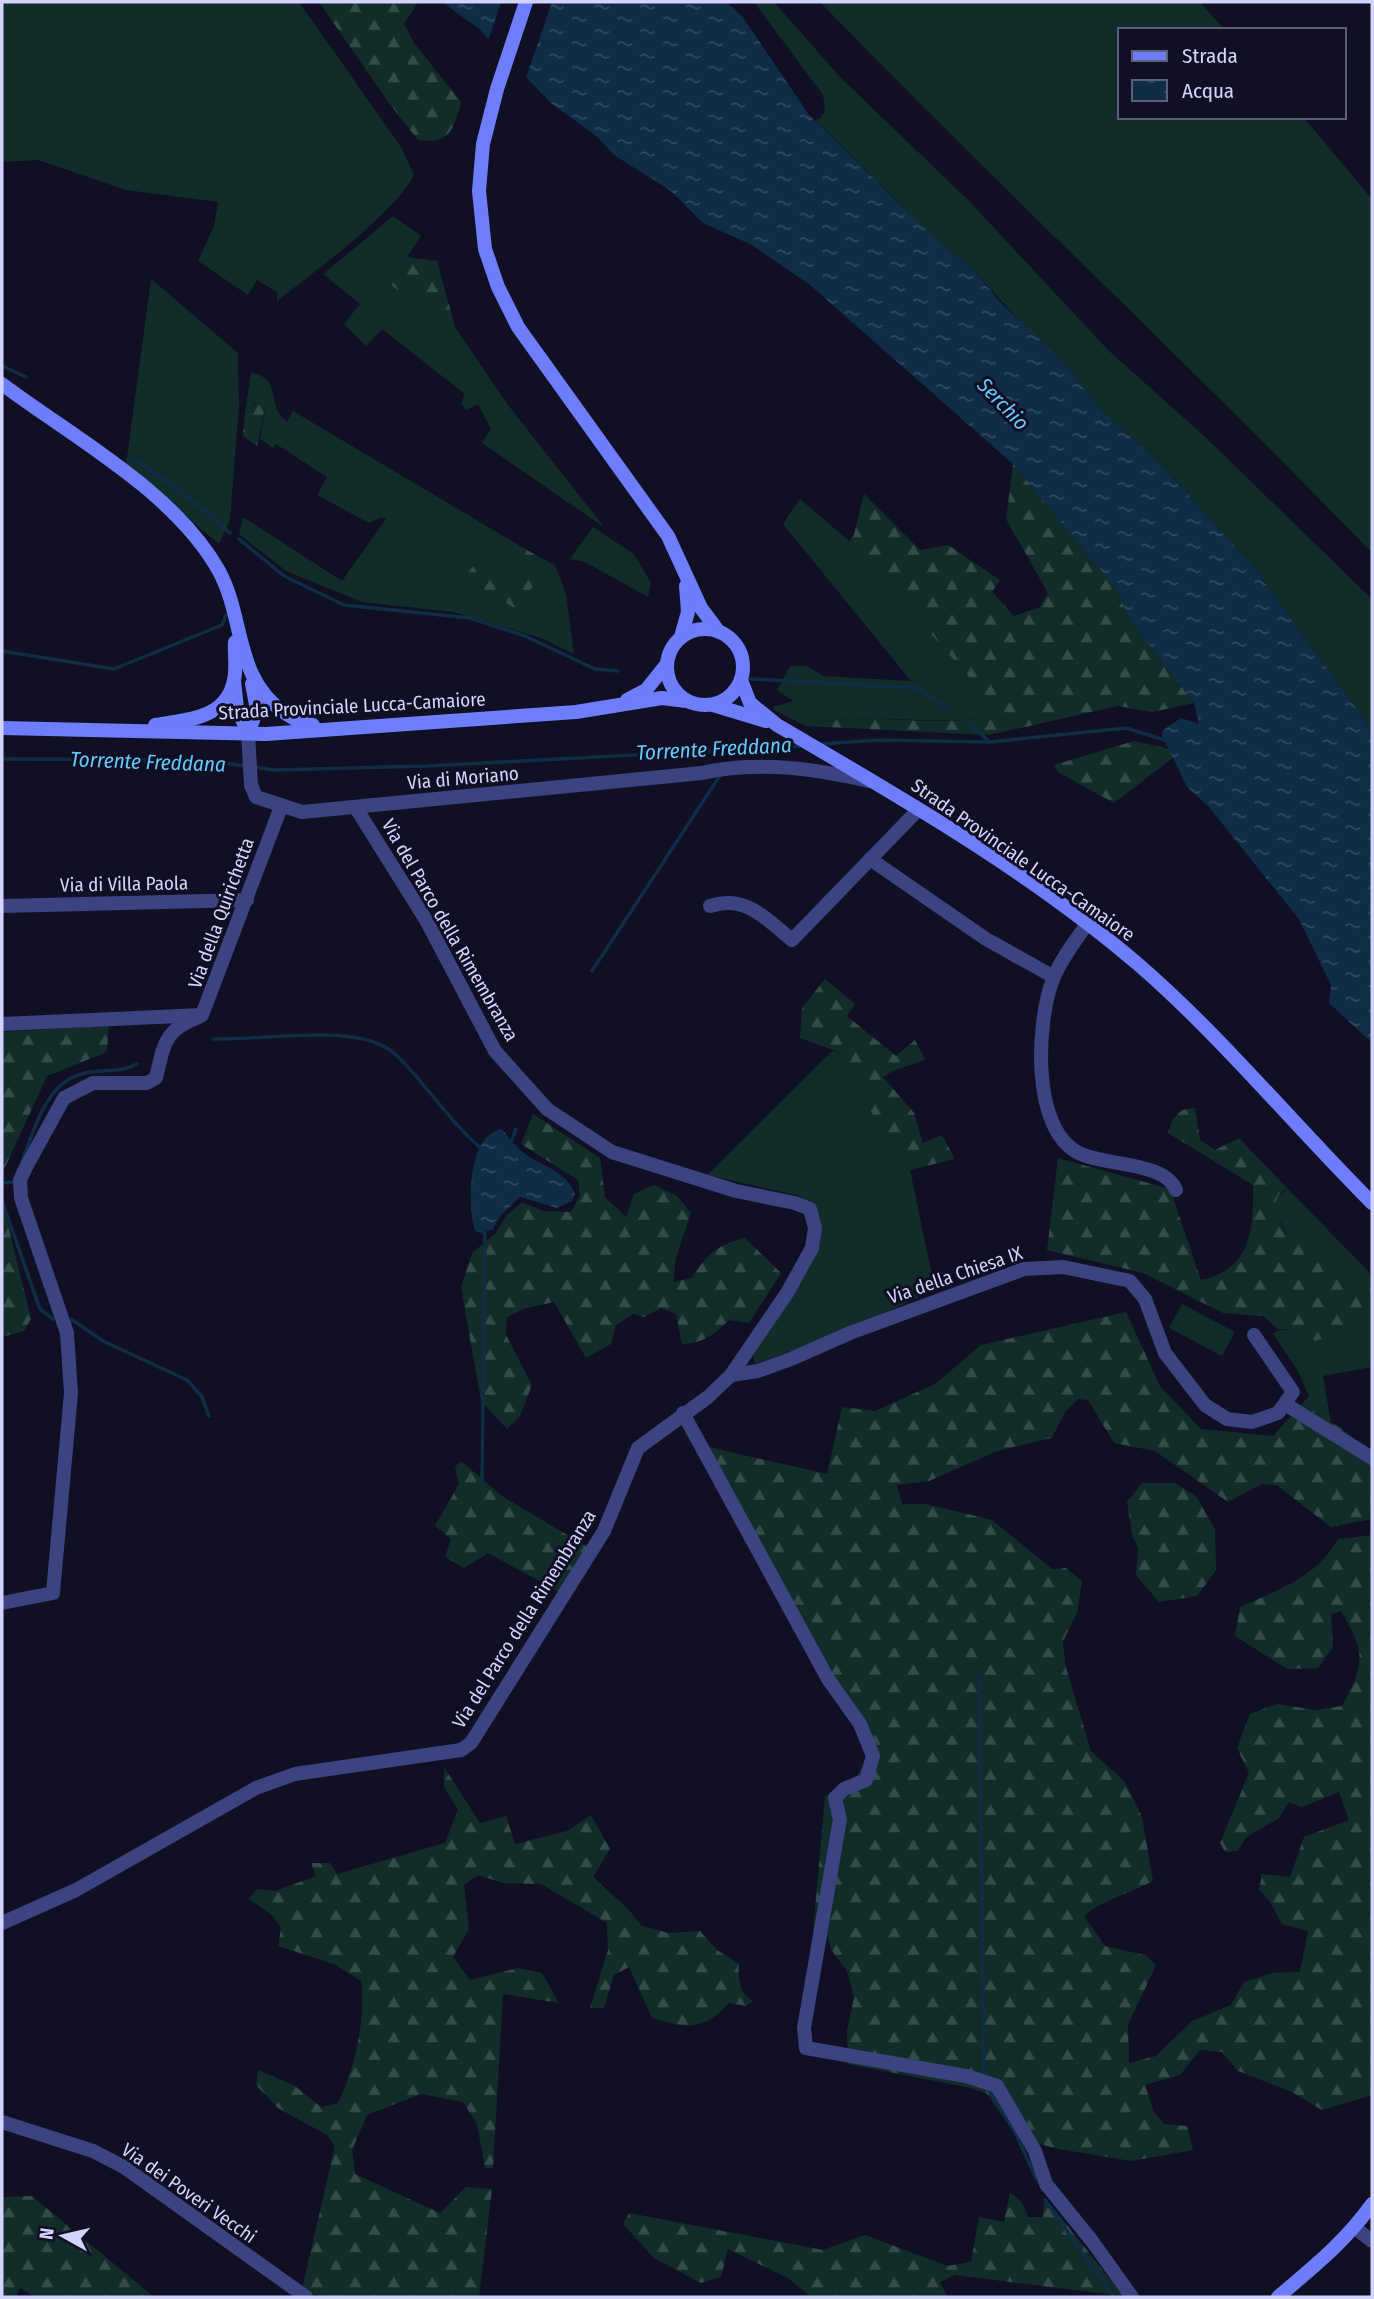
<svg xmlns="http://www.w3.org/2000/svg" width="1374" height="2299" viewBox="0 0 1374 2299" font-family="'Fira Sans Condensed',sans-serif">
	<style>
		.grass { fill: #122d29 }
		.forest { fill: url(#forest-firs) }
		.water { fill: url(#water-ripples) }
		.pier { fill: #100f24 }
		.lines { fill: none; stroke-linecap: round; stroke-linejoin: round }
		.stream { stroke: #102d47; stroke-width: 3.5 }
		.street { stroke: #3c4381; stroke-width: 14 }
		.secondary { stroke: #6e7dfa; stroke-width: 14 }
		.labels { text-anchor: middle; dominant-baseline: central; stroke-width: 6; stroke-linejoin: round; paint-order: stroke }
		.street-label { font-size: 19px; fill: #d3d4fd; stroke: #100f24 }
		.water-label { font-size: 21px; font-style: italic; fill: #65c9fa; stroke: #100f24 }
	</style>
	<defs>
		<pattern id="forest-firs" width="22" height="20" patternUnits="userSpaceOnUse" patternTransform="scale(1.75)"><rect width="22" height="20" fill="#122d29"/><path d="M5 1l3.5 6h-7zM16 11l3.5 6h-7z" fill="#344b49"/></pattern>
		<pattern id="water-ripples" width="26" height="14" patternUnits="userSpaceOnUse" patternTransform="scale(1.75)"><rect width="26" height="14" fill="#102d47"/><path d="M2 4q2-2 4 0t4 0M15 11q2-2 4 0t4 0" fill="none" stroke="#324b62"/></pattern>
	</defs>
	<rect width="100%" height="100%" fill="#100f24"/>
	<g class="grass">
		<path d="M2,2H299L401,147L414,175C392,216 315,271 277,301V292L257,280L248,295L198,261L214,226L218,202L126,190L38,160L2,162Z"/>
		<path d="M754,2H774L840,77L969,201L1108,350L1203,435L1372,599V730L1251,564L1159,463L1098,407L974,271L938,241L815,120L820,119L825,111L823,95Z"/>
		<path d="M820,2H1200L1225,30H1120V117H1303L1372,199V553C1192,366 1001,189 820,2Z"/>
		<path d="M393,216L421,236L389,284L455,327L508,405L605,528L482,443L491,429L478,404L466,410L461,403L465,394L382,329L366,346L344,324L360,304L323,274Z"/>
		<path d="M151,279L238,353L239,405L230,520L219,544L126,465Z"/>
		<path d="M251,372C285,381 264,404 287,422L293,411L527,550L507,586L475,564L464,577L519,611L547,561L555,565L566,594L574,654L541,638L453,612L362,602L286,571L239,534L243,517L342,581L386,519L382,517L369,523L317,495L327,477L276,444L273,448L260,439L265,408L256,403L245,413Z"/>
		<path d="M800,499L849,541L991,702L995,715C933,730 867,708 806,726L774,710L773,707L793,701L777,690L790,666H807L823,676L911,681L783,524Z"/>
		<path d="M593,527L634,554L651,583L648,597L585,562L570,559Z"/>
		<path d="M832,1051L844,1054L843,1064L903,1166L910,1170L935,1290L828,1338L755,1364L753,1356L756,1350L816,1245L807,1201L800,1196L707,1175Z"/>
		<path d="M1287,1188L1368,1271L1351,1280L1336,1278L1309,1249L1287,1234L1276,1212L1277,1198Z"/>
		<path d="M1372,1295V1367L1323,1376L1331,1423L1302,1404L1309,1396L1298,1371L1273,1334C1281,1327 1289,1330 1299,1329C1326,1327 1354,1314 1372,1295Z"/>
		<path d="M1182,1304L1235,1332L1222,1356L1169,1328Z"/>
	</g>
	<g class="forest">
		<path d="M319,2H418L404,24L414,43L461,102C454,129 450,145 418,140L389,103Z"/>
		<path d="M407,257L437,261L455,327L389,284Z"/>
		<path d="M257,403L265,407L257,446L243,436L245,413Z"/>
		<path d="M1013,464L1097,562L1115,587L1130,620L1194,703L1152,712L1118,706L989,735L806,726C867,708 933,731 995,715L991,702L849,541L854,535L864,494L920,550L948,545L1000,580L992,592L1014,616L1040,607L1048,593L1006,519Z"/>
		<path d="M527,550L547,561L519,611L464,577L475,564L507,586Z"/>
		<path d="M1134,741L1170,749L1174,757L1114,803L1058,772L1054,765Z"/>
		<path d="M825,979L855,1004L847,1016L896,1056L915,1040L925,1059C911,1067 896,1067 883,1077L914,1113L923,1143L942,1135L955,1159L910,1170L903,1166L843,1064L844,1054L800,1038L802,1008Z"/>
		<path d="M109,1026L107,1052L47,1076L2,1174V1032Z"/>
		<path d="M1195,1108L1200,1140L1215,1150L1239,1138L1287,1188C1267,1199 1279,1219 1286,1234L1306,1231L1309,1249L1336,1278L1351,1280L1368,1271L1372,1278V1295L1338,1333L1315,1341L1302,1329H1278L1263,1316L1223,1313L1143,1273L1047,1250L1058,1158L1170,1189L1201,1280C1251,1270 1254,1229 1253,1185L1168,1133L1173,1119L1182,1110Z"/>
		<path d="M533,1114L600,1158L605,1197L626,1217L634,1194L654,1185L677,1196L691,1213L676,1257L673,1282L692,1278C706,1255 718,1244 745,1238L781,1273L749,1323L729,1320C713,1335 704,1343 682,1344L676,1314L661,1308L644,1317L633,1314L616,1325L611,1344L586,1358L554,1302L523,1309L507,1317L506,1335L532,1385L520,1416L507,1429L481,1401L461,1287L472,1253L495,1234L507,1215L522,1202L543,1211L571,1212L580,1195L578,1180L521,1144Z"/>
		<path d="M2,1200L31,1319L24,1331L2,1337Z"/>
		<path d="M1126,1312L1160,1386L1201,1429L1273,1436L1302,1404L1342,1429L1372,1453V1519L1331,1527L1276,1485L1262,1484L1228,1502L1155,1451L1114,1443L1088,1400L1078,1399L1065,1412L1052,1438L997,1451L929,1481L897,1485L902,1504H926L992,1520L1052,1569L1066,1568L1082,1581L1077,1613L1063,1641L1065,1664L1091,1751L1125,1782L1142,1817L1153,1881C1133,1892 1098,1902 1084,1916L1105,1946L1145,1955L1156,1965L1128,2025L1129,2063L1156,2056L1192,2021L1231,2005L1244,1982L1273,1973L1300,1972L1308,1931L1282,1924L1269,1900L1259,1890L1262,1874L1290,1877L1304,1837L1349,1820L1339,1792L1302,1807L1289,1802L1279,1818L1246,1837L1238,1851L1225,1852L1220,1843L1249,1773L1237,1748L1250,1714L1277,1704L1315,1710L1342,1706C1365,1663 1366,1653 1341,1611L1331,1614L1333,1647L1318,1668L1287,1669L1235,1636L1240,1607C1278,1590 1317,1577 1338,1539L1372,1535V2095L1322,2110L1292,2092L1238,2071L1222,2052L1200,2050L1180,2075L1145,2085L1153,2110L1164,2124L1187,2126L1193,2150L1131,2161L1059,2149L1019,2139L986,2093L971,2088L848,2064L847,2031L854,1997L847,1971L832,1951L826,1932L813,1931L825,1796L857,1776L867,1758L860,1733L704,1446L827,1474L842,1407L875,1411L935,1384L981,1345Z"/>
		<path d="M461,1461L502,1496L589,1548L561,1593L488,1553L464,1568L445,1557L451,1539L435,1526L459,1484L455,1467Z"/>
		<path d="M1142,1483H1175L1197,1497L1215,1530L1216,1570L1197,1596L1159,1602L1136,1575L1138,1548L1132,1535L1127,1502Z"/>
		<path d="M444,1767L480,1823L506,1816L515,1844L567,1831L591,1815L610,1849L593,1877L628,1909L642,1926L669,1933L700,1931L717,1950L739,1964C738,1979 739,1993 753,2001L746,2006L729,2003C703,2032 686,2028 652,2018L629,1967L614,1975L604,2008H590L608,1950L607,1923L541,1884L503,1883L478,1875L464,1885L469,1929L453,1957L470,1980L518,1968L542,1973L559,2003L503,1994L493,2168H485L477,2124L463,2102L421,2094L367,2115L352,2150L355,2174L440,2213L466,2187L492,2189L479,2297H321L302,2289L335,2146L327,2135L278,2108L256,2085L258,2070L295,2086L321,2107L338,2103C355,2068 366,2020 361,1981L334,1964L278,1946L281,1928L272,1915L249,1899L257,1889L275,1891L316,1876L311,1863H330L337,1874L445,1843L458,1810L444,1787Z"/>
		<path d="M1010,2192L1022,2202L1028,2217H1043L1044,2201L1056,2211L1123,2296L955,2275L940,2282L948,2297H811L788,2278L728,2249L721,2277L701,2283L654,2258L623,2224L629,2213L823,2250L865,2235L947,2266L971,2262L979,2217L1004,2222Z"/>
		<path d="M32,2196L154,2297H35L20,2288L16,2297H2V2197Z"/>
	</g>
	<g class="water">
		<path d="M442,2H726L742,16L809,115L938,241L974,271L1002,304L1062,361L1098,407L1159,463L1251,564L1372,730V1043L1329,1003L1331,985L1299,919L1208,806L1187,787L1162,735V731L1181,718L1199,724L1194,703L1130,620L1115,587L1013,464L810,285L752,245L703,223L671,191L614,155L595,135L552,104L478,28Z"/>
		<path d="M502,1129C509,1138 516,1147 525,1154C543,1167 567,1171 575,1194L572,1201L557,1208L520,1197L500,1216L493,1229L481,1233L475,1231C467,1205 467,1135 502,1129Z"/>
	</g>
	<path class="pier" d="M501,2H552L525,80L488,42Z"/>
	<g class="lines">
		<g class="stream">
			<path d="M2,366L26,377"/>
			<path d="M132,458L182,492L230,533"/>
			<path d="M239,539L284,576L344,605L470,618L525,636L595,669L618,671"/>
			<path d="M2,651L114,669L222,625L226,615"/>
			<path d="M751,679L918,688L946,707"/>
			<path d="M969,724L990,742"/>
			<path d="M821,744L879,740L990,742L1126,728L1171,742"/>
			<path d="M2,759L204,760L244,766"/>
			<path d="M255,767L274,770L428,766L803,746"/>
			<path d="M592,971L721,774"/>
			<path d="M213,1039C262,1041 360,1021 395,1054C426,1083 449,1122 482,1149"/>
			<path d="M512,1140L516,1129"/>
			<path d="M22,1162C34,1130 46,1081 85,1073C104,1069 120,1073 137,1064"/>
			<path d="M2,1183L14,1182L15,1179"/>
			<path d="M2,1201L40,1309L53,1319"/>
			<path d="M71,1319L103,1341L187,1380L202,1397L209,1416"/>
			<path d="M482,1484L485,1232"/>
			<path d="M979,1678L984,2078"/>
			<path d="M987,2087L1015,2132L1036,2178"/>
			<path d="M1045,2200L1114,2297"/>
		</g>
		<g class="street">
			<path d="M248,733L251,785L256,797L302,812L702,773C757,760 815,769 869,781"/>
			<path d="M870,859L986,939L1054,977"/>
			<path d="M2,906L247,900"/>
			<path d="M710,906C746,894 766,919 792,940L918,810"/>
			<path d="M1087,924C1075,941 1061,959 1053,979C1037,1020 1030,1129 1079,1153C1103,1166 1165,1161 1176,1190"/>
			<path d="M2,1024L202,1015L281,807"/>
			<path d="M731,1375L758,1371L791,1359L850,1333L1024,1269L1063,1267L1130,1281L1145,1299L1165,1353L1205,1405L1227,1419L1252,1422L1278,1413L1293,1392L1254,1335"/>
			<path d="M1285,1404L1372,1458"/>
			<path d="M683,1413L828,1679L860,1724L873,1756L866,1780L844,1789L835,1798L840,1819L804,2028L806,2048L966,2076L997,2086L1035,2151L1046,2184L1092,2241L1132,2297"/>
			<path d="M2,1603L53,1593L71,1393L67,1333L21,1198L20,1180L25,1169L64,1098L93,1083H147L156,1078C164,1044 164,1030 199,1017"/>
			<path d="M2,1923L76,1890L256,1788L295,1774L461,1750L471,1743L604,1531L638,1448L708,1397L731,1375L787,1293L812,1248L815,1228L810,1209L795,1203L736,1191L612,1152L547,1109L495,1051L426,920L356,808"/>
			<path d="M2,2122L93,2151L124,2167L306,2297"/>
			<path d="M1355,2228L1372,2241"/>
		</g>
		<g class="secondary">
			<path d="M526,2L497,89L483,144L479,191L485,249L498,287L518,327L668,536L701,608L719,632"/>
			<path d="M2,384C74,438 174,491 219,571C245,619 234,679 285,713C295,719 301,724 313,725"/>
			<circle cx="705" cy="667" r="38"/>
			<path d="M681,637L688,612L686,586"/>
			<path d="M741,680L750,703L777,725C900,797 1031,872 1139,965C1223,1038 1294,1125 1372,1203"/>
			<path d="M234,681L237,708L248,733"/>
			<path d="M627,700L646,690L666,665"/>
			<path d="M713,705L766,721"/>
			<path d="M155,725C186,720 227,719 234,680C237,668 234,654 235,642"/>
			<path d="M2,728L266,734L576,712L662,698L686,701"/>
			<path d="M248,733L257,710L252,684"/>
			<path d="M1278,2297C1312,2268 1346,2241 1372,2204"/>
		</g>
	</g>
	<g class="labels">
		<g class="street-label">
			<text transform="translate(352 706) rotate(-3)">Strada Provinciale Lucca-Camaiore</text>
			<text transform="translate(463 778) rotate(-5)">Via di Moriano</text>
			<text transform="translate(1023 860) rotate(35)">Strada Provinciale Lucca-Camaiore</text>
			<text transform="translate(124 884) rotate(-1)">Via di Villa Paola</text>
			<text transform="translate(221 913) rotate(-70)">Via della Quirichetta</text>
			<text transform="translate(450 930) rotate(60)">Via del Parco della Rimembranza</text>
			<text transform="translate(955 1275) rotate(-19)">Via della Chiesa IX</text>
			<text transform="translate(524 1619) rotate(-58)">Via del Parco della Rimembranza</text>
			<text transform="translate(189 2193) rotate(35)">Via dei Poveri Vecchi</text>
		</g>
		<g class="water-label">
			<text transform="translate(1003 404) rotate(46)">Serchio</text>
			<text transform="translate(714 749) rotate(-3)">Torrente Freddana</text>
			<text transform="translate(148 762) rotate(2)">Torrente Freddana</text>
		</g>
	</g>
	<rect width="1374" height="2299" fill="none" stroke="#d3d4fd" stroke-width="7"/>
	<rect x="1118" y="28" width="228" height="91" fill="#100f24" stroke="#5e5e7b" stroke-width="2"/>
	<rect x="1132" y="51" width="35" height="10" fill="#6e7dfa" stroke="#5e5e7b" stroke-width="2"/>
	<text x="1182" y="63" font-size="21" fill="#d3d4fd">Strada</text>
	<rect x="1132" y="80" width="35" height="21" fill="url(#water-ripples)" stroke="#5e5e7b" stroke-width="2"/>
	<text x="1182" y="98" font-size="21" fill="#d3d4fd">Acqua</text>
	<g transform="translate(63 2236) rotate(278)" stroke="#100f24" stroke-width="5" paint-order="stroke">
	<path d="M0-5L12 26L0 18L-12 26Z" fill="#d3d4fd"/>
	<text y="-10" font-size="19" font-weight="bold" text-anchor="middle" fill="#d3d4fd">N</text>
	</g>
</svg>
